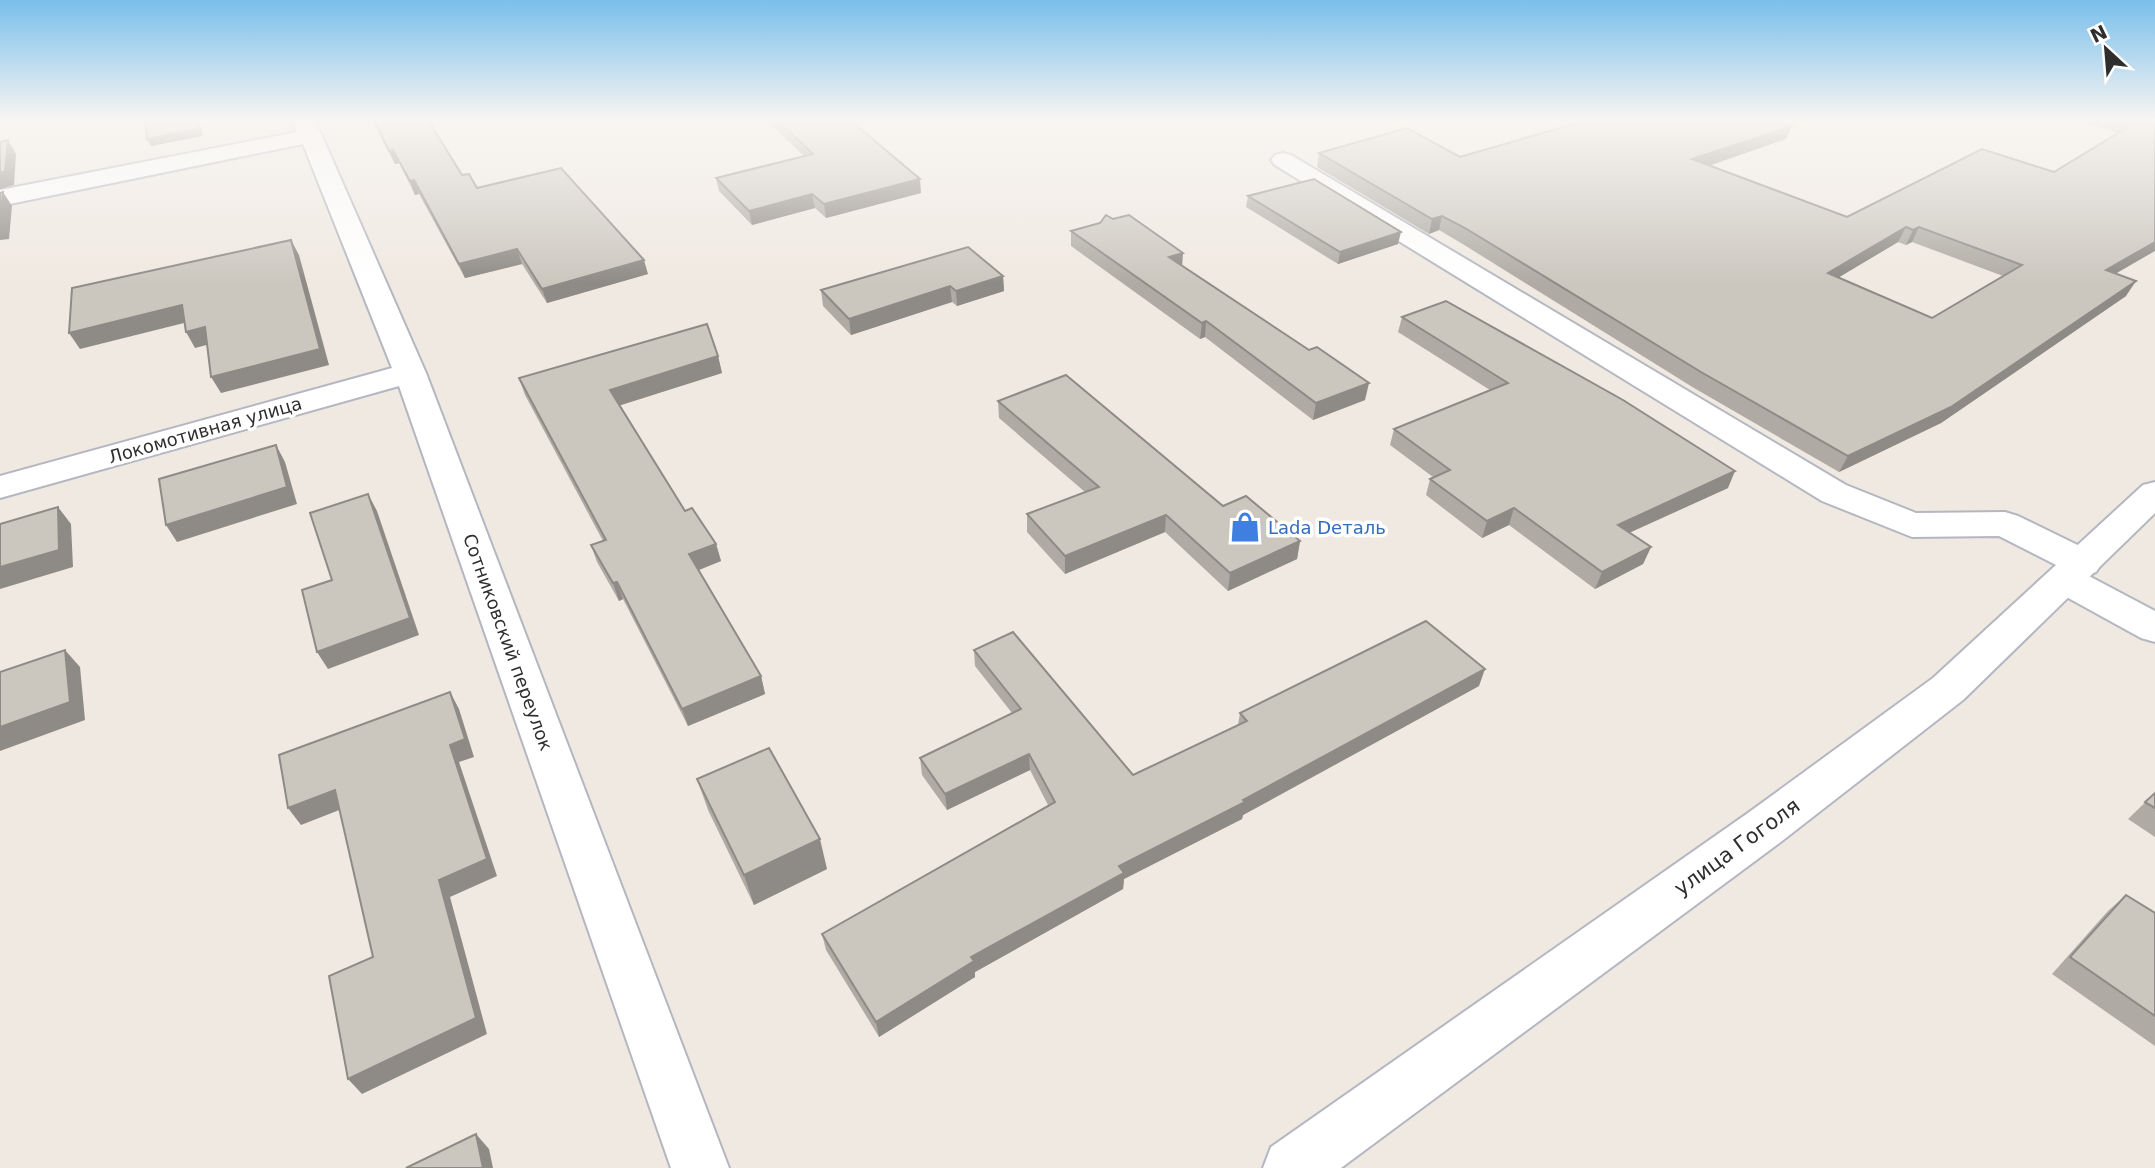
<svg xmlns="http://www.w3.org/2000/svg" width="2155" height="1168" viewBox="0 0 2155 1168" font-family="'DejaVu Sans',sans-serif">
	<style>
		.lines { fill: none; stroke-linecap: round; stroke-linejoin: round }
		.street-casing { stroke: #b4b7c1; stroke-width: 4 }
		.secondary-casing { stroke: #b4b7c1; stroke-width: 4 }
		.street { fill: #fff; fill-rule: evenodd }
		.secondary { fill: #fff; fill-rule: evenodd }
		.wall { fill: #afaba4; fill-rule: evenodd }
		.shaded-wall { fill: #8e8b86 }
		.building { fill: #cbc7bf; stroke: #8e8b86; stroke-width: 2; fill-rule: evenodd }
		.labels { text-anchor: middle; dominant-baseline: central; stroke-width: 7; stroke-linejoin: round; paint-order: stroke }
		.street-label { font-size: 18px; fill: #2e2e2e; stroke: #fff }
		.shop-label { font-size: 18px; fill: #366cbe; stroke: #fff; text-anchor: start }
		.near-street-label { font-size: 21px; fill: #2e2e2e; stroke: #fff }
	</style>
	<rect width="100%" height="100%" fill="#efe9e1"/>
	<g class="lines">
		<g class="street-casing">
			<g id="street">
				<path d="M293,120H315L426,373L729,1168H671L399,386L0,498V476L392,368L303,144L0,206V190L297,132Z"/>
				<path d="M1283,153L1291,155L1846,485L1916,513L2005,512L2018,516L2096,554L2102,563L2096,572L2087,575L2155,611V642L2141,638L2052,589L2047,580L2052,571L2062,568L1999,536L1912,537L1822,501L1275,165L1271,160L1275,155Z"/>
			</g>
		</g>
		<g class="secondary-casing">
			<path id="secondary" d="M2155,482V513L1963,700L1782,841L1341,1168H1263L1271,1147L1748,813L1933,678L2143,485Z"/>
		</g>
		<use href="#street" class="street"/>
		<use href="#secondary" class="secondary"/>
	</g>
	<g class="wall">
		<path d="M372,120H430L428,121L462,175L477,188L648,274L547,303L522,264L465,278L419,194L415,195L399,163L395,164Z"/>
		<path d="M766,120H850L921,193L826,218L815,208L752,225L719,191L716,178L804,156Z"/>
		<path d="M2078,120H2155L2116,274L2126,296L1941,423L1839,472L1694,388L1461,243L1439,230L1429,234L1317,167L1319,153L1460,157L1792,126L1786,139L1709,166L1847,217L2054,172L2118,133ZM1898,242L1906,245L1912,242L2003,276L1932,318L1839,277Z"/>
		<path d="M1248,196L1398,244L1338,264L1246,207Z"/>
		<path d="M1071,231L1183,266L1365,400L1313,420L1205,337L1200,339L1071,246Z"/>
		<path d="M1003,276L1004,291L957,306L952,302L851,335L823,306L821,290Z"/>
		<path d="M1402,317L1728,488L1629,533L1651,547L1643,564L1595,589L1509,525L1482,538L1426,495L1430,479L1433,477L1390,445L1394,429L1490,390L1398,332Z"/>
		<path d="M718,356L722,373L620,405L685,511L716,544L721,561L698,570L761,676L765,694L688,726L623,599L619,601L597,562L591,545L603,541L525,395L519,378Z"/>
		<path d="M998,401L1300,541L1297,559L1228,591L1165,532L1065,574L1027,532V514L1085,492L999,418Z"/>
		<path d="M974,650L1133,775L1238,725L1240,713L1479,686L1243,815L1242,819L1124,879L1123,889L975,972V977L879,1037L826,950L822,934L1048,805L1030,770L947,810L922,775L920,758L1012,713L975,666Z"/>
		<path d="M697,779L827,869L754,905L708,810Z"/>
		<path d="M2155,793V837L2128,819Z"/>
		<path d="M2126,895L2155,913V1046L2052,974L2108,911Z"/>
	</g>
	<g class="shaded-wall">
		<path d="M197,120H199L203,136L151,146L147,139Z"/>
		<path d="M1792,126L1786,139L1687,173L1692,159Z"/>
		<path d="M8,140L16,154L14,185L0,189V173Z"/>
		<path d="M393,150L399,163L395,164L389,151Z"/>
		<path d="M920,179L921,193L826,218L824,204Z"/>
		<path d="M414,180L419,194L415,195L410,181Z"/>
		<path d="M3,192L12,206L9,239L0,240V221Z"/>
		<path d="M812,194L815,208L752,225L749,211Z"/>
		<path d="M1442,216L1439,230L1429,234L1432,219Z"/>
		<path d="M1906,227L1898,242L1821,288L1828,273Z"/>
		<path d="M1919,227L1912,242L1906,245L1913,230Z"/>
		<path d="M1401,232L1398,244L1338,264L1340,252Z"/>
		<path d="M291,240L299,255L329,365L221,393L211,377Z"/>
		<path d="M2155,242V251L2096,285L2106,270Z"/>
		<path d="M517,249L522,264L465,278L459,264Z"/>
		<path d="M1183,253L1182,268L1169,257Z"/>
		<path d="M644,260L648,274L547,303L542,289Z"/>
		<path d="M1003,276L1004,291L957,306L956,291Z"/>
		<path d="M2136,281L2126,296L1941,423L1839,472L1848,456Z"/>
		<path d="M950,286L952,302L851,335L849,319Z"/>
		<path d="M182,305L192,321L80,349L69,333Z"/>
		<path d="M1206,321L1205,337L1200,339L1202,323Z"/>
		<path d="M205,327L214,343L195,348L186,332Z"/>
		<path d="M718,356L722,373L615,407L610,390Z"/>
		<path d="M1369,383L1365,400L1313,420L1316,403Z"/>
		<path d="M276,445L285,462L297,504L177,542L166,525Z"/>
		<path d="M1735,471L1728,488L1611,541L1618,525Z"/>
		<path d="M368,494L377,511L419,635L328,669L317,652Z"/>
		<path d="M58,507L71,524L73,567L0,589V567Z"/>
		<path d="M1514,508L1509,525L1482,538L1487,521Z"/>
		<path d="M1166,515L1165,532L1065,574V556Z"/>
		<path d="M1300,541L1297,559L1228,591L1230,573Z"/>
		<path d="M716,544L721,561L694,572L689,554Z"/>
		<path d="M1651,547L1643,564L1595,589L1602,572Z"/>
		<path d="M617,582L623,599L619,601L613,583Z"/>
		<path d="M65,650L80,667L85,720L0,751V727Z"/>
		<path d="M1485,669L1479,686L1243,815L1242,819L1124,879L1123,889L975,972V977L879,1037L876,1022L971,957L1119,866Z"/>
		<path d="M761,676L765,694L688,726L682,709Z"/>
		<path d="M450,692L459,709L474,757L459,762L497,876L450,897L487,1034L362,1094L348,1079L439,880Z"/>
		<path d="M1029,754L1030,770L947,810L945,794Z"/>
		<path d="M335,790L347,807L301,825L288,808Z"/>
		<path d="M820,839L827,869L754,905L744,875Z"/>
		<path d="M476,1134L489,1149L493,1168H483Z"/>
	</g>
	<g class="building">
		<path d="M145,120H197L199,129L147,139Z"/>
		<path d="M374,120H428L462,175L469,174L477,188L561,168L644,260L542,289L517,249L459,264L414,180L410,181L393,150L389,151Z"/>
		<path d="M777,120H850L920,179L824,204L812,194L749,211L716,178L813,154Z"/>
		<path d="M1587,120H1776L1792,126L1692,159L1847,217L1982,149L2054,172L2136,122L2130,120H2155V242L2106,270L2136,281L1951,407L1848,456L1701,372L1465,228L1442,216L1432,219L1319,153L1407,128L1460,157ZM1906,227L1913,230L1919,227L2022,265L1932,318L1828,273Z"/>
		<path d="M8,140L5,171L0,173V142Z"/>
		<path d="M1314,179L1401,232L1340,252L1248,196Z"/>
		<path d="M3,192L0,221V193Z"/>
		<path d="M1106,215L1113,219L1129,215L1183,253L1169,257L1309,350L1317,347L1369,383L1316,403L1206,321L1202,323L1071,231L1100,223Z"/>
		<path d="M291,240L320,349L211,377L205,327L186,332L182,305L69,333L72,288Z"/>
		<path d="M968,247L1003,276L956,291L950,286L849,319L821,290Z"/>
		<path d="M1446,301L1623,400L1735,471L1618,525L1651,547L1602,572L1514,508L1487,521L1430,479L1450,470L1394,429L1508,383L1402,317Z"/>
		<path d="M707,324L718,356L610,390L685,511L692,508L716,544L689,554L761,676L682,709L617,582L613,583L591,545L606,540L519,378Z"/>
		<path d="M1066,375L1223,506L1246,496L1300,541L1230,573L1166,515L1065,556L1027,514L1099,487L998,401Z"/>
		<path d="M276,445L287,487L166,525L159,479Z"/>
		<path d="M368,494L410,618L317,652L302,590L332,580L310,513Z"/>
		<path d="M58,507L59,550L0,567V524Z"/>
		<path d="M1426,621L1485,669L1243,800L1245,802L1119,866L1124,873L971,957L974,961L876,1022L822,934L1055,802L1029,754L945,794L920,758L1021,709L974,650L1013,632L1133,775L1247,721L1240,713Z"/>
		<path d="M65,650L70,702L0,727V672Z"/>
		<path d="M450,692L465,739L450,745L487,859L439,880L476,1018L348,1079L329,976L373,957L335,790L288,808L279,755Z"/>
		<path d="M769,748L820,839L744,875L697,779Z"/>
		<path d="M2155,793V808L2145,802Z"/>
		<path d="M2126,895L2155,913V1016L2070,957Z"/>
		<path d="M476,1134L483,1168H406Z"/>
	</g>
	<linearGradient id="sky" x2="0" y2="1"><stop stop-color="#7abfeb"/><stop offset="0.42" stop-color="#f8f5f2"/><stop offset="1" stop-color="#f8f5f2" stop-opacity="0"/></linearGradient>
	<rect width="2155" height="284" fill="url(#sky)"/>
	<defs>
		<g id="shop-bare" transform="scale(2.415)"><path d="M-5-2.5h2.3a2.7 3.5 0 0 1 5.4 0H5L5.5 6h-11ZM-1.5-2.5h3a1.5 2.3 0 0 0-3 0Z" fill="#3f7fe0" stroke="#fff" stroke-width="2.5" paint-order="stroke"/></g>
	</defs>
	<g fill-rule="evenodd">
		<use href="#shop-bare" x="1245" y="527"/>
	</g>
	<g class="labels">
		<g class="street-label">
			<text transform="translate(205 430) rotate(-16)">Локомотивная улица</text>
			<text transform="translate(508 642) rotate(70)">Сотниковский переулок</text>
		</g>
		<g class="shop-label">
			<text x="1268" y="527">Lada Dеталь</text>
		</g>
		<g class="near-street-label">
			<text transform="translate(1737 847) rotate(-36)">улица Гоголя</text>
		</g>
	</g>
	<g transform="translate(2106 49) rotate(334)" stroke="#ffffff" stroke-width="5" paint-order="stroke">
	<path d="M0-5L12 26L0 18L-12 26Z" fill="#2e2e2e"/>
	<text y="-10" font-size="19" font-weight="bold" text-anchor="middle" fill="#2e2e2e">N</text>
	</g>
</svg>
